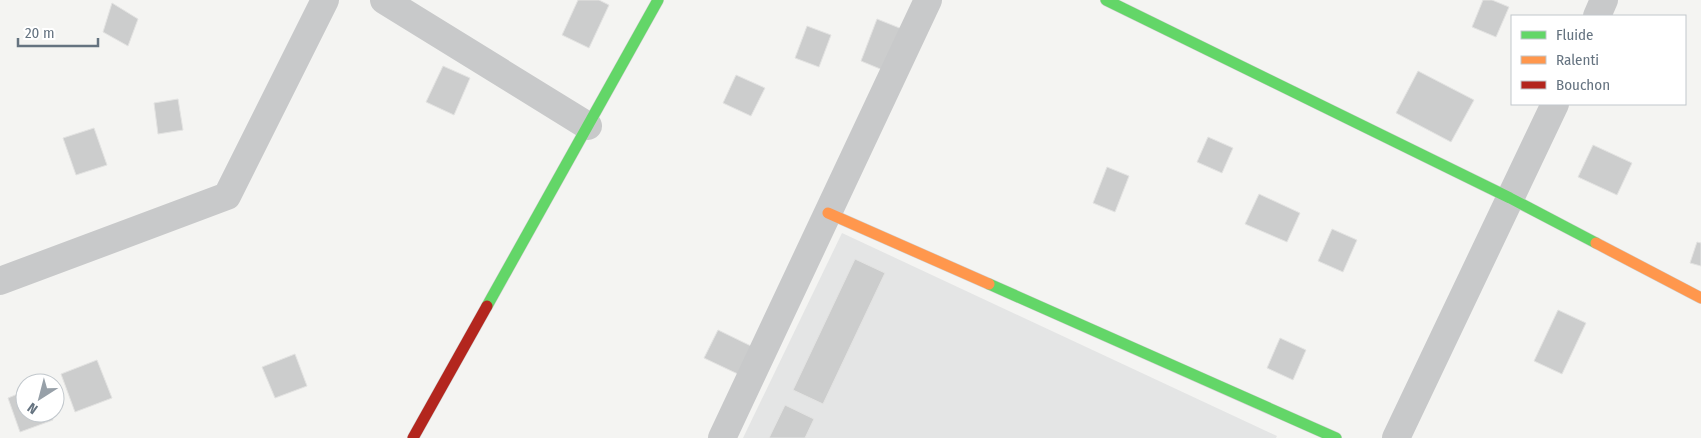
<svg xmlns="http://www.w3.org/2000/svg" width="1701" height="438" viewBox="0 0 1701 438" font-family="'Fira Sans Condensed',sans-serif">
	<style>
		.built { fill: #e4e5e5 }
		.building { fill: #cccdcd; stroke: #e3e3e2 }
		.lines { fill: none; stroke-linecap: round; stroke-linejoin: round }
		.fast-casing { stroke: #d0d0d0; stroke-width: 12 }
		.slow-casing { stroke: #d0d0d0; stroke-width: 12 }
		.jam-casing { stroke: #d0d0d0; stroke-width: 12 }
		.street { stroke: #c8c9ca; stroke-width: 28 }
		.fast { stroke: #63d668; stroke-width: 11 }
		.slow { stroke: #ff974d; stroke-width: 11 }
		.jam { stroke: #b3261e; stroke-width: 11 }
	</style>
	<rect width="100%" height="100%" fill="#f4f4f2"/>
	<path class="built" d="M842,233L1277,436L1276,438H743Z"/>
	<g class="building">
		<path d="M578,0H599L609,5L589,48L562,35Z"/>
		<path d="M1483,0H1492L1509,7L1496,37L1472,27Z"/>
		<path d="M112,3L138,19L128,46L103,32Z"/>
		<path d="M877,19L907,31L890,73L861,61Z"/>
		<path d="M807,26L831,35L819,67L795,58Z"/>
		<path d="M443,66L470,78L454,115L426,102Z"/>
		<path d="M1418,71L1474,100L1451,142L1396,113Z"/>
		<path d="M736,75L765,88L751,116L723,103Z"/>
		<path d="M178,99L183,130L158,134L154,103Z"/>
		<path d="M94,128L107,165L76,175L63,138Z"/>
		<path d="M1208,137L1233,148L1222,173L1197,162Z"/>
		<path d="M1593,145L1632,163L1617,195L1578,177Z"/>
		<path d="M1107,167L1129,176L1115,212L1093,203Z"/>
		<path d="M1259,194L1300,213L1287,242L1245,224Z"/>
		<path d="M1332,229L1357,240L1343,272L1318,261Z"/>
		<path d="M1697,242L1701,243V266L1690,263Z"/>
		<path d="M855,259L885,273L823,404L793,390Z"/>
		<path d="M1558,310L1586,323L1562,374L1534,361Z"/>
		<path d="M718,330L753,347L740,375L704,358Z"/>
		<path d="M1280,338L1306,350L1293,380L1267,368Z"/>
		<path d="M295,354L307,386L275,398L262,367Z"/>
		<path d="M97,360L112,398L75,412L61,374Z"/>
		<path d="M25,391V413H50L53,420L20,432L8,398Z"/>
		<path d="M785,405L814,419L805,438H769Z"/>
	</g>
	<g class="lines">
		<g class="fast-casing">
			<g id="fast">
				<path d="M1106,0L1510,198L1596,243"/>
				<path d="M989,284L1336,438"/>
				<path d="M487,306L658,0"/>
			</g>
		</g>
		<g class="slow-casing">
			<g id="slow">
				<path d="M828,213L989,284"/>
				<path d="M1596,243L1701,298"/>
			</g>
		</g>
		<g class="jam-casing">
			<path id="jam" d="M413,438L487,306"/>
		</g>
		<g class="street">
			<path d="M384,0L588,126"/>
			<path d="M1597,16L1604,0"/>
			<path d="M0,281L227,196L325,0"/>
			<path d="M722,438L928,0"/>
			<path d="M1396,438L1555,104"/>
		</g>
		<use href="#fast" class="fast"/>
		<use href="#slow" class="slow"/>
		<use href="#jam" class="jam"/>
	</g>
	<rect x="1511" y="15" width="175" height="90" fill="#ffffff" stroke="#c1c7cc"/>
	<rect x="1521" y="31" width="25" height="8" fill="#63d668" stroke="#c1c7cc"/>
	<text x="1556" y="40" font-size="15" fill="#657380">Fluide</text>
	<rect x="1521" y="56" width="25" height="8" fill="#ff974d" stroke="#c1c7cc"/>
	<text x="1556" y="65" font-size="15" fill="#657380">Ralenti</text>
	<rect x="1521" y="81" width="25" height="8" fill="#b3261e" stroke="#c1c7cc"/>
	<text x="1556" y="90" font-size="15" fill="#657380">Bouchon</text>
	<g transform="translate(40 398) rotate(216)"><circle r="24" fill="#ffffff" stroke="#c1c7cc"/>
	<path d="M0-4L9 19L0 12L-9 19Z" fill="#97a0a8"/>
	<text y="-8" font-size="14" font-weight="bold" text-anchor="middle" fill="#657380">N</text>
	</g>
	<path d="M18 38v8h80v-8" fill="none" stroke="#657380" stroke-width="2.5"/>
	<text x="25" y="38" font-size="15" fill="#657380" stroke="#ffffff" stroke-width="4" paint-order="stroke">20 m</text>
</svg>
